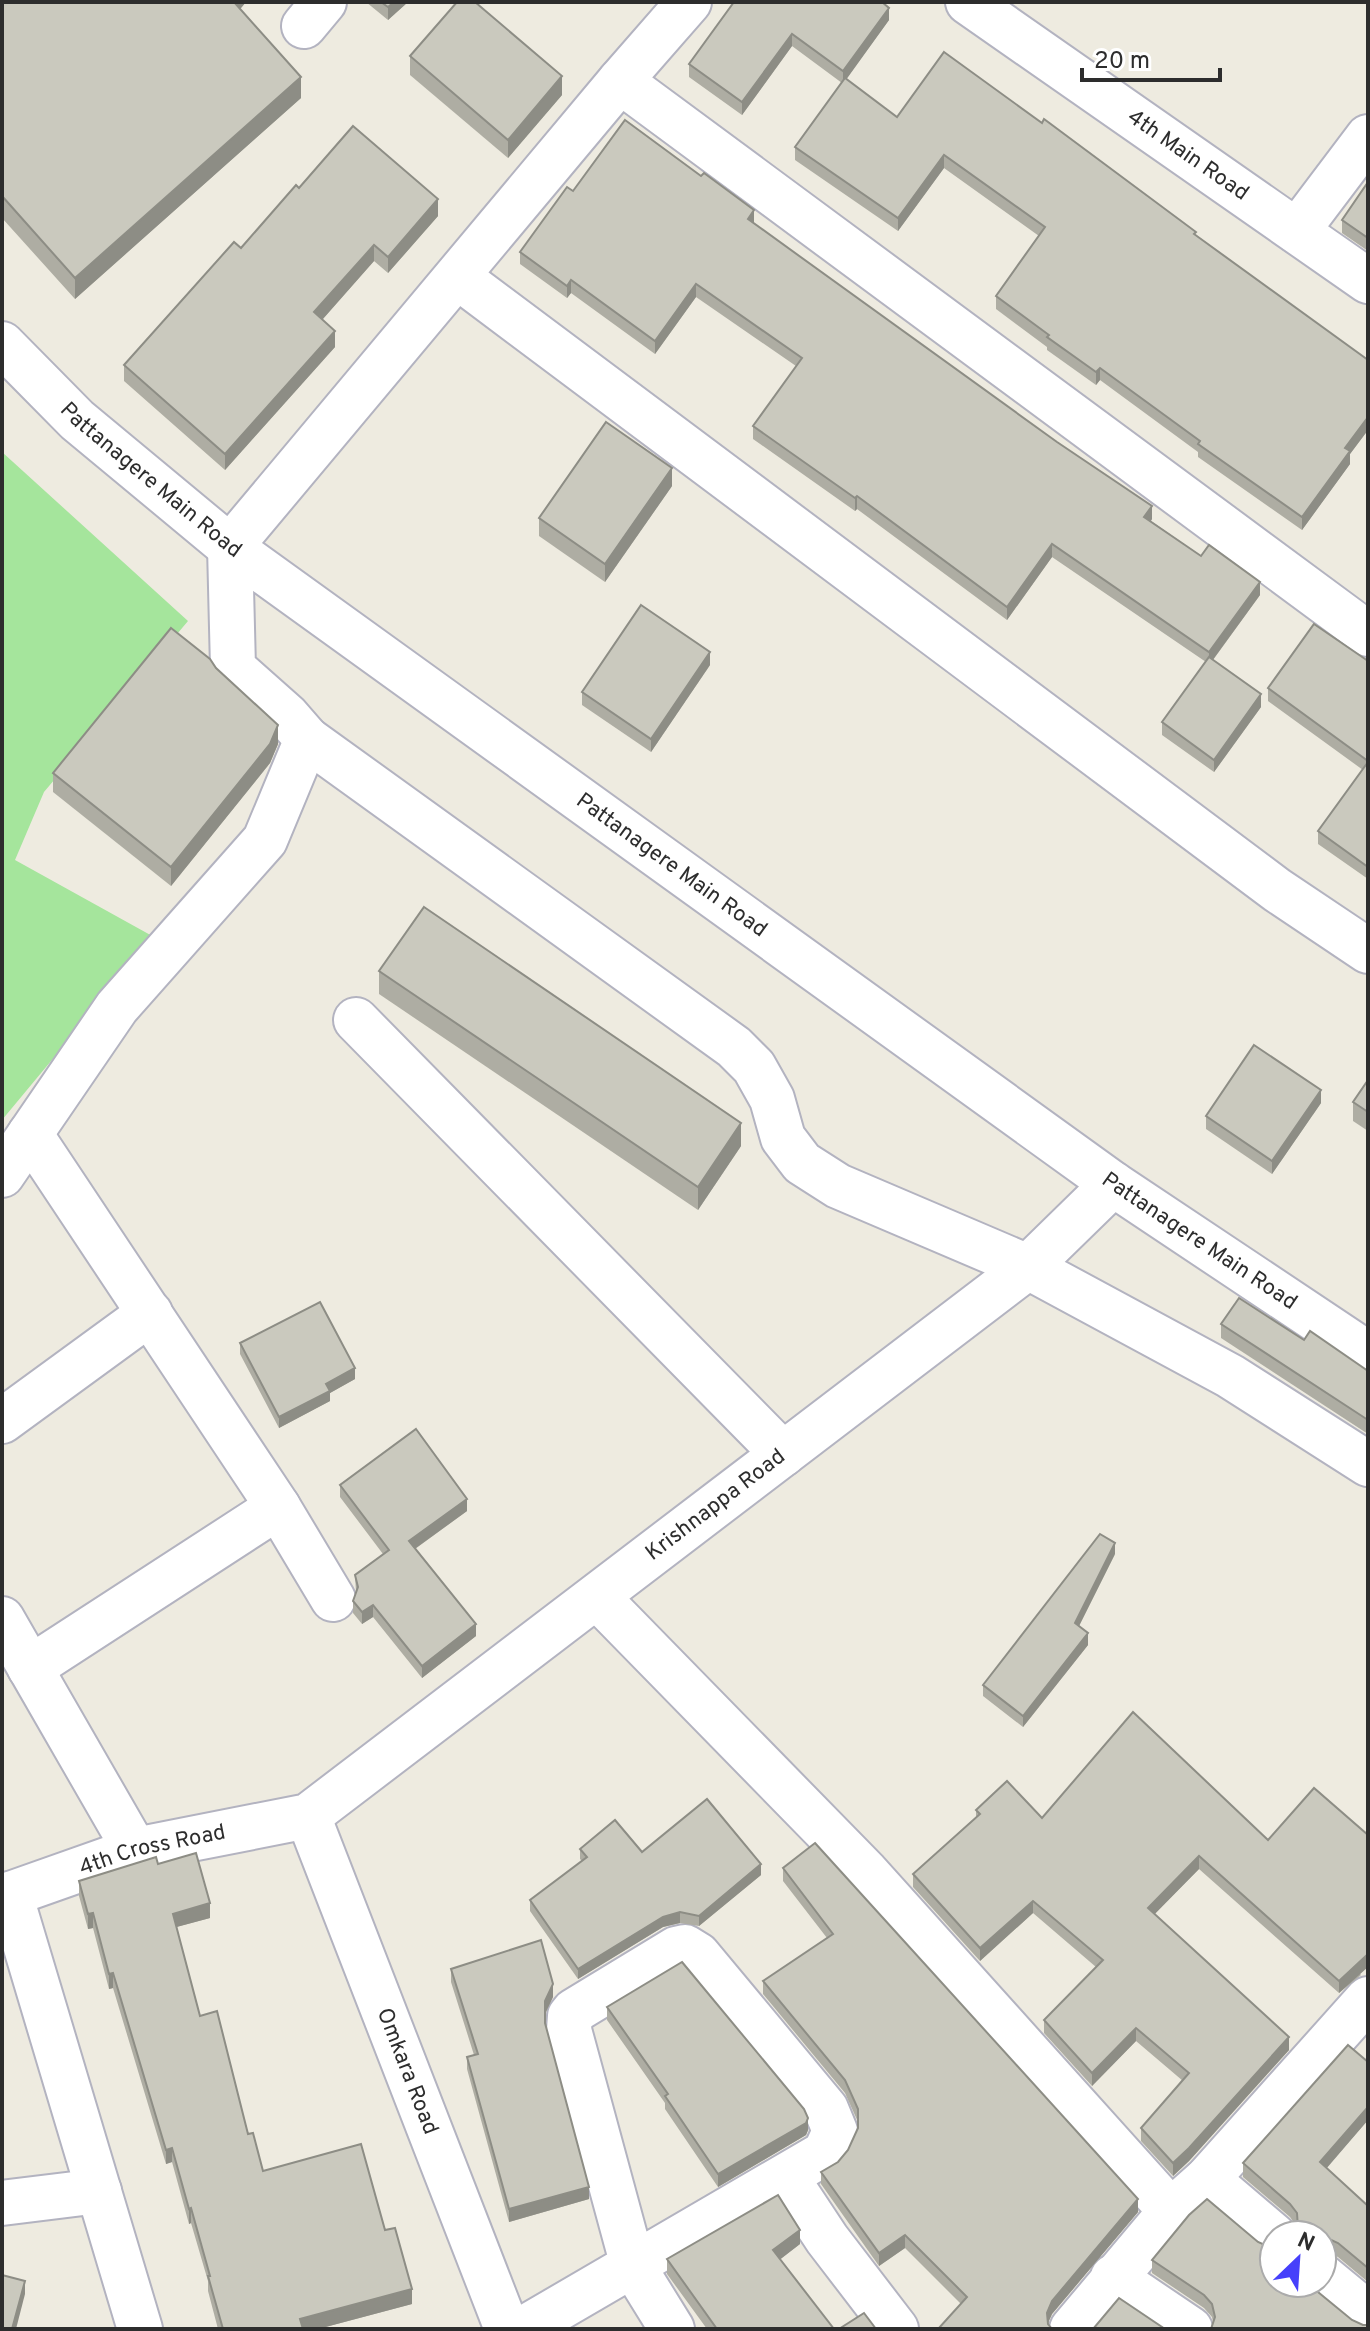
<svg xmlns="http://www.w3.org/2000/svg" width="1370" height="2331" viewBox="0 0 1370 2331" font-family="Overpass,sans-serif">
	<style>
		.green { fill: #a5e59c }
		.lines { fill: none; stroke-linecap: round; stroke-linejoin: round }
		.minor-casing { stroke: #b3b3c0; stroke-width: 48 }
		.minor { stroke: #fff; stroke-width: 44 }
		.wall { fill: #aeada3 }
		.shaded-wall { fill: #8d8d85 }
		.building { fill: #cac9be; stroke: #8d8d85; stroke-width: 2 }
		.labels { text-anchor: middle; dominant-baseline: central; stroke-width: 6; stroke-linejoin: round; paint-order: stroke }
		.street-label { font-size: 22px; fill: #2d2d2d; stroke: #fff }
	</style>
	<rect width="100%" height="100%" fill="#eeebe0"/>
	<path class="green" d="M2,452L188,621L44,792L15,860L154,937L2,1120Z"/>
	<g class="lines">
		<g class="minor-casing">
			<g id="minor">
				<path id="s1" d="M968,2L1368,281"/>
				<path d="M304,26L324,2"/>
				<path d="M620,81L1368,634"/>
				<path d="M1297,231L1368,137"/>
				<path d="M458,277L1277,890L1368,951"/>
				<path id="s2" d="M2,344L77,420L230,547L1113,1184L1368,1354"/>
				<path d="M307,739L734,1047L754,1067L772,1099L783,1138L802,1163L838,1186L1028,1267L1230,1376L1368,1464"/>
				<path d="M356,1020L783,1454"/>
				<path d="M30,1134L278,1507L30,1668"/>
				<path d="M2,1175L117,1007L265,840L307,739L287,716L233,668L230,547L620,81L689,2"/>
				<path d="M2,1421L150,1313"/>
				<path d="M278,1507L333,1599"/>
				<path d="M597,1597L866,1872L1171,2211L1072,2329"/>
				<path d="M2,1619L135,1850"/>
				<path id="s3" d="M308,1816L507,2329"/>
				<path d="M10,1894L140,2329"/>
				<path id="s4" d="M2,1897L135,1850L308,1816L1028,1267L1113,1184"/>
				<path d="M786,2177L827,2239L896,2329"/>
				<path d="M1207,2179L1274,2236"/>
				<path d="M2,2203L99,2191"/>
				<path d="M1171,2211L1207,2179L1368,1999"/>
				<path d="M1322,2276L1368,2314"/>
				<path d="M1113,2277L1190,2329"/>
				<path d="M523,2329L825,2153L835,2131L826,2109L698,1955L685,1947L676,1949L574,2011L570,2016L569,2030L633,2266L672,2329"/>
			</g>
		</g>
		<use href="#minor" class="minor"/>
	</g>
	<g class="wall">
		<path d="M2,2H246L240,9L301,98L75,299L2,218Z"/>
		<path d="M366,2H408L388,20Z"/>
		<path d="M734,2L889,20L846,79L897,117L1196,235L1368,360V430L1350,454V464L1302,530L1198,457V452L1100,380L1096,385L1047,350V347L996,309V296L1039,236L944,168L898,231L795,160V147L842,83L792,46L742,115L689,77V64Z"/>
		<path d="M410,56L562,95L508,158L410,75Z"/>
		<path d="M1368,182V251L1342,233V220Z"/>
		<path d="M299,188L438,216L388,273L374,261L322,320L335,347L225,470L124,381V365Z"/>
		<path d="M573,191L754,223L1152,519L1151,521L1201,556L1260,595L1213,660L1261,707L1214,772L1162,735V722L1206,662L1052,557L1007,620L857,509L855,511L753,439V426L796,366L696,297L655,354L571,293L567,298L520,264V252Z"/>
		<path d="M672,486L605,582L539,536V518Z"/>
		<path d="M1368,661V879L1318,844V831L1363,770L1268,701V688Z"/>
		<path d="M710,665L651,752L582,705V692Z"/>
		<path d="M216,668L278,744L270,763L171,886L53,792V773Z"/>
		<path d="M379,971L741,1146L698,1210L379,994Z"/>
		<path d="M1368,1080V1131L1353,1121V1102Z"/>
		<path d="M1321,1103L1272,1174L1206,1129V1116Z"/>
		<path d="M1221,1324L1304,1340L1368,1371V1434L1221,1338Z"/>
		<path d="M240,1343L355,1379L330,1393V1401L279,1428L240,1354Z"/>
		<path d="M340,1485L467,1511L415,1549L476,1636L422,1678L373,1617L362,1624L353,1613V1601L356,1592L355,1575L383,1554L340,1497Z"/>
		<path d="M1115,1554L1079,1626L1088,1645L1023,1727L983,1696V1685Z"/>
		<path d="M1133,1712L1361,1975L1339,1993L1199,1869L1154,1914L1289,2050L1189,2161L1173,2176L1141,2141V2128L1183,2081L1136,2041L1092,2086L1044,2033V2020L1096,1967L1033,1913L980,1961L913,1887V1874L976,1817V1810L1042,1818Z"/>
		<path d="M580,1849L642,1852L761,1875L699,1926L680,1923L663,1927L578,1979L530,1911V1900L582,1861L580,1859Z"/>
		<path d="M158,1864L210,1918L176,1927L200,2016L263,2171L385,2230L412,2304L318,2329H218L208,2291V2281L191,2223L189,2224L172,2162L166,2164L113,1988L109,1989L93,1928L88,1929L79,1896V1881Z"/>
		<path d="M783,1868L1138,2212L1052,2314L1048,2323L961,2304L905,2248L879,2266L821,2184V2172L838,2162L848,2150L858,2128V2122L845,2093L763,1994V1981L827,1938L783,1881Z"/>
		<path d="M451,1969L553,1997L545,2014V2024L589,2199L509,2222L467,2069V2057L474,2055L451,1982Z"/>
		<path d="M607,2007L808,2130L806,2135L718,2187L665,2109V2103L607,2020Z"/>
		<path d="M1368,2062V2120L1326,2168L1368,2206V2282L1338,2257L1327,2252H1322V2235L1297,2230V2227L1290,2217L1243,2177V2163Z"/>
		<path d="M1258,2242L1213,2322L1212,2317L1204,2308L1152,2273V2260Z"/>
		<path d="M800,2244L780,2259L834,2329H707L667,2274V2259Z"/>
	</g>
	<g class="shaded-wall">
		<path d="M231,2H246L231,20Z"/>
		<path d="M394,2H408L388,20V7Z"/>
		<path d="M889,8V20L843,84V71Z"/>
		<path d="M792,34V46L742,115V102Z"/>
		<path d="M562,76V95L508,158V140Z"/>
		<path d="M301,77V98L75,299V278Z"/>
		<path d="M944,155V168L898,231V218Z"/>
		<path d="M438,199V216L388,273V257Z"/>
		<path d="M754,210V223L748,219Z"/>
		<path d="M374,245V261L314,329V312Z"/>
		<path d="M571,280V293L567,298V286Z"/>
		<path d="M696,284V297L655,354V341Z"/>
		<path d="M335,331V347L225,470V454Z"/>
		<path d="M1100,368V380L1096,385V372Z"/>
		<path d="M1368,417V430L1350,454V464L1302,530V517L1345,448Z"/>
		<path d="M672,468V486L605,582V564Z"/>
		<path d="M857,496V509L855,511V498Z"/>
		<path d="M1152,506V519L1144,530V517Z"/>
		<path d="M1052,544V557L1007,620V607Z"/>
		<path d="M1260,582V595L1209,665V652Z"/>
		<path d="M710,652V665L651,752V739Z"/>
		<path d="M1261,694V707L1214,772V760Z"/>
		<path d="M278,725V744L270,763L171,886V867Z"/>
		<path d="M1321,1090V1103L1272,1174V1161Z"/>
		<path d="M741,1123V1146L698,1210V1187Z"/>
		<path d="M355,1368V1379L330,1393V1401L279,1428V1417L326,1384Z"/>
		<path d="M467,1499V1511L409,1553V1541Z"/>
		<path d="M1115,1543V1554L1075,1634V1623Z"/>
		<path d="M373,1605V1617L362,1624V1612Z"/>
		<path d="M476,1624V1636L422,1678V1666Z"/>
		<path d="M1088,1633V1645L1023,1727V1716Z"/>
		<path d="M1199,1856V1869L1148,1921V1908Z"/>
		<path d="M761,1864V1875L699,1926V1916Z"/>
		<path d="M1033,1901V1913L980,1961V1948Z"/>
		<path d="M210,1903V1918L173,1928V1914Z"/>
		<path d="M680,1912V1923L663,1927L578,1979V1969L663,1917Z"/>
		<path d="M93,1913V1928L88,1929V1914Z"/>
		<path d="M1368,1954V1967L1339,1993V1981Z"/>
		<path d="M113,1973V1988L109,1989V1974Z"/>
		<path d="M553,1984V1997L545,2014V2001Z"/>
		<path d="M1136,2028V2041L1092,2086V2073Z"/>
		<path d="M1289,2037V2050L1189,2161L1173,2176V2163Z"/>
		<path d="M1368,2107V2120L1320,2176V2162Z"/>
		<path d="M808,2118V2130L806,2135L718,2187V2174Z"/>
		<path d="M172,2148V2162L166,2164V2150Z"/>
		<path d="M589,2187V2199L509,2222V2209Z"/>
		<path d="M1138,2199V2212L1052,2314L1047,2325V2313L1052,2301Z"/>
		<path d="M191,2208V2223L189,2224V2209Z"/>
		<path d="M800,2230V2244L773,2265V2250Z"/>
		<path d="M905,2235V2248L879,2266V2253Z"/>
		<path d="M25,2281V2294L16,2329H12Z"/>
		<path d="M412,2289V2304L318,2329H300V2319Z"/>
	</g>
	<g class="building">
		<path d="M2,2H234L301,77L75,278L2,196Z"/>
		<path d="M381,2H394L388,7Z"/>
		<path d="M457,2H475L562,76L508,140L410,56Z"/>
		<path d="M734,2H882L889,8L843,71L792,34L742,102L689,64Z"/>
		<path d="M944,52L1042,123L1044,119L1196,232L1194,234L1368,360V417L1345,448L1350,451L1302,517L1198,444L1200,441L1100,368L1096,372L1047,337L1049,335L996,296L1045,227L944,155L898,218L795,147L845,78L897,117Z"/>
		<path d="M625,120L701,176L704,173L754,210L748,219L1057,442L1152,506L1144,517L1201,556L1209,545L1260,582L1209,652L1052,544L1007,607L857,496L855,498L753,426L802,358L696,284L655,341L571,280L567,286L520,252L567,187L573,191Z"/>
		<path d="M353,126L438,199L388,257L374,245L314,312L335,331L225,454L124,365L234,242L241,248L296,185L299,188Z"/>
		<path d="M1368,182V238L1342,220Z"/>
		<path d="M606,422L672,468L605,564L539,518Z"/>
		<path d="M641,605L710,652L651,739L582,692Z"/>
		<path d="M1314,624L1368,661V761L1268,688Z"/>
		<path d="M171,628L210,659L216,668L278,725L270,744L171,867L53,773Z"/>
		<path d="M1209,657L1261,694L1214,760L1162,722Z"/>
		<path d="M1368,762V867L1318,831Z"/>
		<path d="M424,907L741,1123L698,1187L379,971Z"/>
		<path d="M1254,1045L1321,1090L1272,1161L1206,1116Z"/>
		<path d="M1368,1080V1112L1353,1102Z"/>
		<path d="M1239,1298L1304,1340L1310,1331L1368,1371V1420L1221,1324Z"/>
		<path d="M320,1302L355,1368L326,1384L330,1391L279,1417L240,1343Z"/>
		<path d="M416,1429L467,1499L409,1541L476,1624L422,1666L373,1605L362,1612L353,1601L358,1587L355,1575L389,1550L340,1485Z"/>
		<path d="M1100,1534L1115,1543L1075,1623L1088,1633L1023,1716L983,1685Z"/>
		<path d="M1133,1712L1268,1840L1314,1788L1368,1835V1954L1339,1981L1199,1856L1148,1908L1289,2037L1189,2148L1173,2163L1141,2128L1189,2073L1136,2028L1092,2073L1044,2020L1103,1960L1033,1901L980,1948L913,1874L980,1814L976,1810L1007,1781L1042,1818Z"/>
		<path d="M707,1799L761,1864L699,1916L680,1912L663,1917L578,1969L530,1900L587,1857L580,1849L615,1820L642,1852Z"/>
		<path d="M815,1843L1138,2199L1052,2301L1047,2313L1048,2324L1052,2329H938L967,2297L905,2235L879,2253L821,2172L838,2162L848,2150L858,2128V2109L845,2080L763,1981L833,1934L783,1868Z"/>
		<path d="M196,1853L210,1903L173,1914L200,2016L217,2011L248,2134L253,2133L263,2171L361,2144L385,2230L395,2228L412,2289L300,2319L303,2329H223L208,2276H210L191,2208L189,2209L172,2148L166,2150L113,1973L109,1974L93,1913L88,1914L79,1881L156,1857L158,1864Z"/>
		<path d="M541,1940L553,1984L545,2001V2023L589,2187L509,2209L467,2057L478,2054L451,1969Z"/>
		<path d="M682,1962L804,2109L808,2118L806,2123L718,2174L665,2096L668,2094L607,2007Z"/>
		<path d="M1348,2045L1368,2062V2107L1320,2162L1368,2206V2268L1338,2243L1327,2238L1322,2239V2235H1295L1298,2228L1297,2213L1290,2204L1243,2163Z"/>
		<path d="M778,2195L800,2230L773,2250L834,2329H717L667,2259Z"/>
		<path d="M1207,2199L1258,2242L1269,2247H1274V2283H1307L1352,2320L1363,2325H1368V2329H1211L1215,2317L1212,2304L1204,2295L1152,2260L1189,2215Z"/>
		<path d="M2,2275L25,2281L12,2329H2Z"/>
		<path d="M1119,2298L1165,2329H1093Z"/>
		<path d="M864,2313L876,2329H839Z"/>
	</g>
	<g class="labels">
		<g class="street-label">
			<text stroke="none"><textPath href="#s1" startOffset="268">4th Main Road</textPath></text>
			<text stroke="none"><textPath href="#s2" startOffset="202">Pattanagere Main Road</textPath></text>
			<text stroke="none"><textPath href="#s2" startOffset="850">Pattanagere Main Road</textPath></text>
			<text stroke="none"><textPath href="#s2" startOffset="1498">Pattanagere Main Road</textPath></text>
			<text stroke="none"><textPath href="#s4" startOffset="830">Krishnappa Road</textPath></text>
			<text stroke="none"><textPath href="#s4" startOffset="158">4th Cross Road</textPath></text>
			<text stroke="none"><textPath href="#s3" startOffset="274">Omkara Road</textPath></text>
		</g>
	</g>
	<rect width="1370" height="2331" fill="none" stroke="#2d2d2d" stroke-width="8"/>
	<g transform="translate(1298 2259) rotate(25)"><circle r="38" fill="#ffffff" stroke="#ababab" stroke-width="2"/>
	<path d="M0-6L14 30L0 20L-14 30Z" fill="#4640fb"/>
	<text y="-12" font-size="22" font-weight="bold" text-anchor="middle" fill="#2d2d2d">N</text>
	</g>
	<path d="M1082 68v12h138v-12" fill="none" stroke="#2d2d2d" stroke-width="4"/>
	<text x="1094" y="68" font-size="24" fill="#2d2d2d" stroke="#ffffff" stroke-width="6" paint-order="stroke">20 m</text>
</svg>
